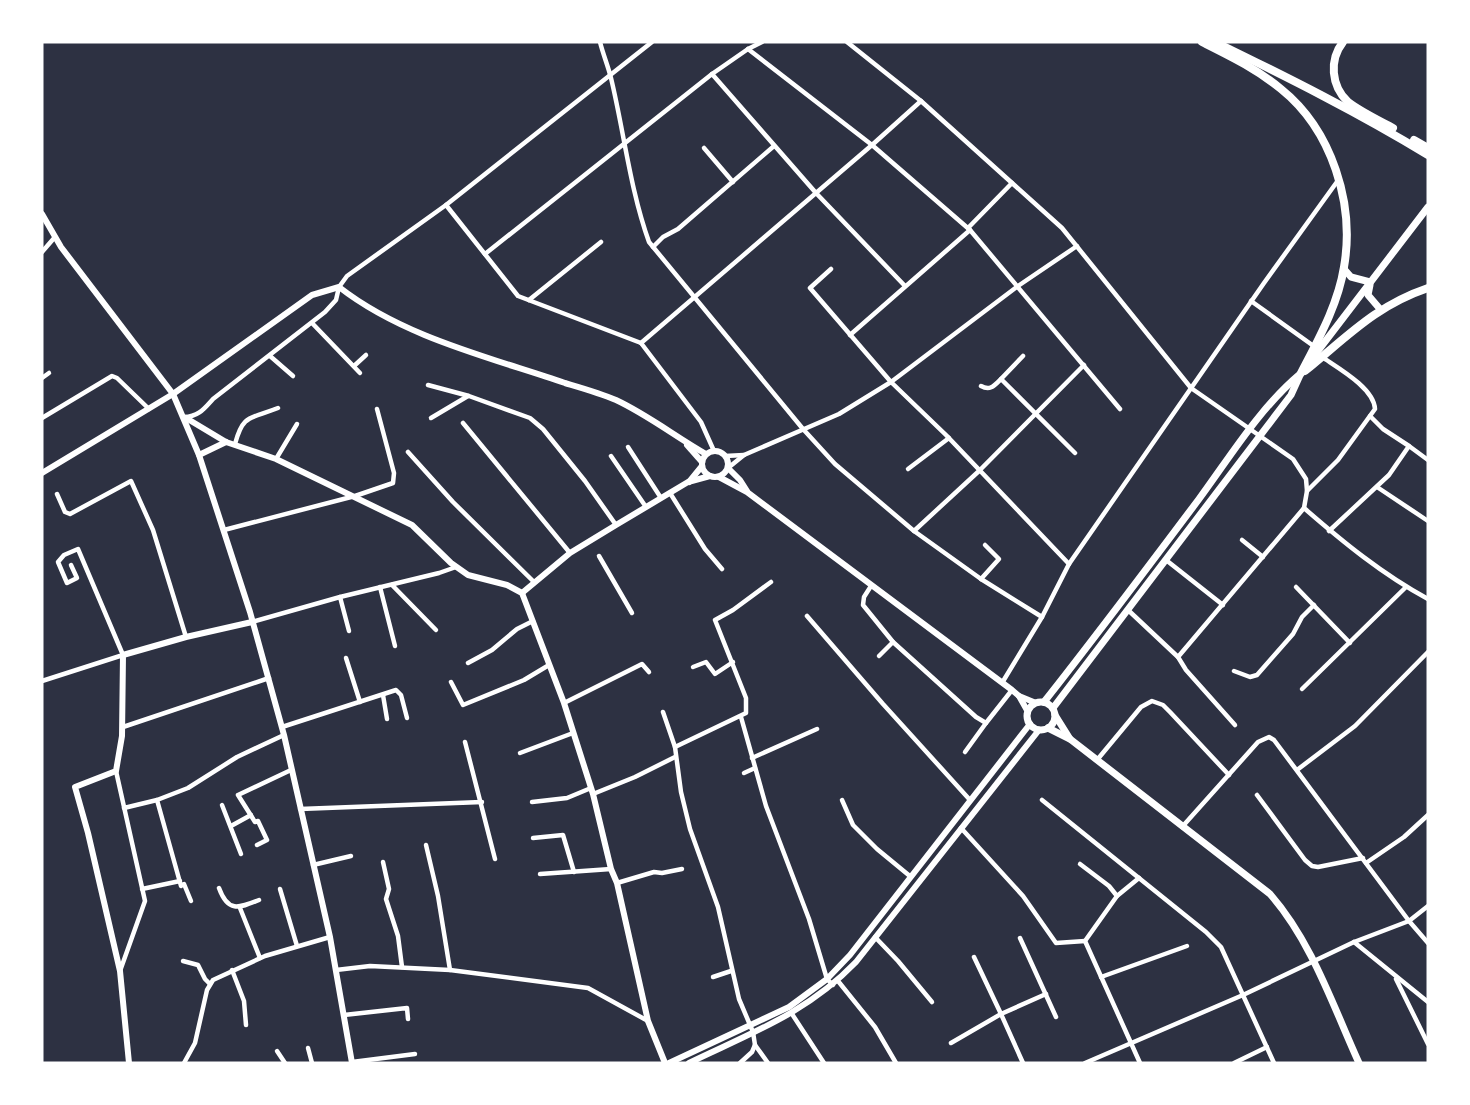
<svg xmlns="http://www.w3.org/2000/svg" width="1470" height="1105" viewBox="0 0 1470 1105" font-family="'Source Sans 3',sans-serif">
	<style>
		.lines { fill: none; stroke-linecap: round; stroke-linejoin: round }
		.minor { stroke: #fff; stroke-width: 4.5 }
		.tertiary { stroke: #fff; stroke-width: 6 }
		.secondary { stroke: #fff; stroke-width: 7 }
		.primary { stroke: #fff; stroke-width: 8 }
	</style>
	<rect width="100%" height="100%" fill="#2d3142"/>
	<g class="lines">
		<g class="minor">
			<path d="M600,42C603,54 608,66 611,78C624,132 630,189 649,242L803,429L835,464L914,531L981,579L1042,617"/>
			<path d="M847,42L921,101L1062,228L1191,388L1293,459L1306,479L1307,491L1304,508C1343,542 1382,574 1428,599"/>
			<path d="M748,49L872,145L970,230L1120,409"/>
			<path d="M712,74L816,193L905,286"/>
			<path d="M704,148L733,182"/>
			<path d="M446,205L518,296L641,343L701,422L714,451"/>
			<path d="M968,228L1012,183"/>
			<path d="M653,247L663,237L678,229L774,146"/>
			<path d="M42,252L55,237"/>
			<path d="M485,254L712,74L748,49L762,42"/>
			<path d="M831,269L810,288L891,382L946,435L1069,564"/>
			<path d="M529,300L601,242"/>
			<path d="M1251,301L1315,347"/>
			<path d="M312,323L360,373"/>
			<path d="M850,335L970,230"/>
			<path d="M641,343L872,145L921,101"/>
			<path d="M270,356L293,376"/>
			<path d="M354,366L366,355"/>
			<path d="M42,378L49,373"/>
			<path d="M1001,379L1023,356"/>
			<path d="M428,385L469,396L530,418L543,429L585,481L616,525"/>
			<path d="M981,386C990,391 994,386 1001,379L1075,453"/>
			<path d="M1370,416L1383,429L1409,446"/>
			<path d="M184,417C198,417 204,409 213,399L325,312L336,300L339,287L347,276L446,205L652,42"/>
			<path d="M42,418L112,376L117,378L149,409"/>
			<path d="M431,418L468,396"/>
			<path d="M463,423L570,553"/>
			<path d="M235,444C243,414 250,419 278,408"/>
			<path d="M628,447L661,498"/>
			<path d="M408,452L453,502L534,582"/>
			<path d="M611,456L646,507"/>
			<path d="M725,456L744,455"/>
			<path d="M276,459L297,424"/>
			<path d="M728,468L744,455L839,414L891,382L1018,286L1077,246"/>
			<path d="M908,469L949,438"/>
			<path d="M1377,487L1428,521"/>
			<path d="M1307,491L1338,460L1375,409C1374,388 1338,368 1322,357"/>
			<path d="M670,493L705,549L722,569"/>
			<path d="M57,494L65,512L70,514L131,481L153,530L186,637"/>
			<path d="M224,530L355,496L393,483L394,473L377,409"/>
			<path d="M914,531L979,471L1084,365"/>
			<path d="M1329,531L1389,475L1409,446L1428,460"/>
			<path d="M1242,540L1263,557"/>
			<path d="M599,556L632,613"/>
			<path d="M1166,560L1223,605"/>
			<path d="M981,579L999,559L985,545"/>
			<path d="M392,585L436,630"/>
			<path d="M871,586L864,597L863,605L893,642L976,717L986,723L965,752"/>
			<path d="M380,587L395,646"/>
			<path d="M1296,587L1350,643"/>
			<path d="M340,597L349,631"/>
			<path d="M1128,610L1178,657L1186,670L1235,725"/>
			<path d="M807,616L883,704L970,800"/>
			<path d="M252,622L340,597L439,573L456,567"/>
			<path d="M879,656L893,642"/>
			<path d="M1178,657L1304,508"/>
			<path d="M346,658L360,702"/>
			<path d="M468,663L492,650L517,629L533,621"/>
			<path d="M693,667L706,662L715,674L733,662"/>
			<path d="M1234,671L1250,677L1257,675L1293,634L1302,617L1314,605"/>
			<path d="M42,681L123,655L78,549L64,555L58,562L67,583L77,578L71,565"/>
			<path d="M451,682L463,705L524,680L549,665"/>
			<path d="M1002,683L1042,617L1069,564L1264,283L1339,179"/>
			<path d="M1302,689L1406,587"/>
			<path d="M383,695L387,719"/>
			<path d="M564,703L642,664L649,672"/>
			<path d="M663,712L675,747L681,792L690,829L718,907L739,999L753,1032L755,1045L752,1052L740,1063"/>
			<path d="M741,717L766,806L809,919L827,979L833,985"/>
			<path d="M986,723L1012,690"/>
			<path d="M123,727L269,678"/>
			<path d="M282,727L396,690L401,695L407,718"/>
			<path d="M465,742L495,859"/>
			<path d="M675,747L746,713V698L715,620L733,610L771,582"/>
			<path d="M520,753L573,733"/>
			<path d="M752,758L817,729"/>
			<path d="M1097,760L1141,707L1152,701L1163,705L1170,712L1229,775"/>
			<path d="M1297,770L1355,726L1428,652"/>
			<path d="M116,771L145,901L120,971"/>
			<path d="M744,773L755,768"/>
			<path d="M593,794L635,777L675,757"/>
			<path d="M1257,795L1305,860L1312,866L1318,867L1363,858"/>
			<path d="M157,800L181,886L184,884L191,901"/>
			<path d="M842,800L853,825L877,849L911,877"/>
			<path d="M1042,800L1206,932L1221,947L1274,1063"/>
			<path d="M532,802L567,798L591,788"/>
			<path d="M222,805L241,854"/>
			<path d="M124,808L157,800L188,788L237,757L284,735"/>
			<path d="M300,809L482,802"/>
			<path d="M231,826L251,815"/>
			<path d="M1182,827L1258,742L1269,737L1274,740L1409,921L1428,943"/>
			<path d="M961,828L1023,896L1056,943L1085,941"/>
			<path d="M533,838L563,835L574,872"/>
			<path d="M257,845L267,840L258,821L255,822L238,795L291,770"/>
			<path d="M426,845L438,896L450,970"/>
			<path d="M383,862L389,889L386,899L398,936L402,967"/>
			<path d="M1366,863L1404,837L1428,815"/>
			<path d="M1080,864L1109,886L1117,896"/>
			<path d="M313,865L351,856"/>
			<path d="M540,874L611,869"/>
			<path d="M1139,878L1117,896L1085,941L1140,1063"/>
			<path d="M617,883L654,872L662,873L682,869"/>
			<path d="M219,888C228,913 239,908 259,900"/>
			<path d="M142,889L180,881"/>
			<path d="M280,889L297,946"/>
			<path d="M240,908L260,958"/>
			<path d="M875,937L898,961L932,1002"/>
			<path d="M1020,938L1056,1017"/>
			<path d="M1354,942L1428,1002"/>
			<path d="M974,957L1001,1014L1046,994"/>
			<path d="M183,961L198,965L205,979L210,984"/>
			<path d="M232,970L244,1001L246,1025"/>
			<path d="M336,970L370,966L450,970L588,988L648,1021"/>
			<path d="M713,977L731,971"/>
			<path d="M1101,977L1187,946"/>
			<path d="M1396,979L1428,1044"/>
			<path d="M838,981L875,1027L896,1063"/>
			<path d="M792,1014L824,1063"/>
			<path d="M344,1015L407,1008L408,1019"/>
			<path d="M951,1043L1001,1014L1023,1063"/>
			<path d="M755,1045L768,1063"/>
			<path d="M308,1048L312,1063"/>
			<path d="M277,1051L285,1063"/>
			<path d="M352,1062L415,1054"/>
			<path d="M184,1063L195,1043L207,990L213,980L265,956L330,937"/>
			<path d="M1085,1063L1243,995L1354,942L1409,921L1428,906"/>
			<path d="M1234,1063L1267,1047"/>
		</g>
		<g class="tertiary">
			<path d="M42,214L61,247L173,394L199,455L250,612L284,735L330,937L352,1063"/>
			<path d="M186,418L226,442L276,459L412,525L451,563L468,575L507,585L522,593L564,703L593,794L611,869L617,883L648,1021L665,1063"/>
			<path d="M687,445L702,462"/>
			<circle cx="715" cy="464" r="13"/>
			<path d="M199,455L226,442"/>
			<path d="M728,468L740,480L747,491"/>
			<path d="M42,473L173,394L312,295L339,287C403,337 489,357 565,383C582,388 600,393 616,400C648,415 676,437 706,454"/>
			<path d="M719,477L747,492L1012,690L1019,696L1028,712"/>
			<path d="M689,482L702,466"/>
			<path d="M522,593L570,553L616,525L688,482L710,476"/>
			<path d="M1019,696L1036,703"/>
			<path d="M129,1063L120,971L88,833L75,787L116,771L122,736L123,655L186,637L252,622"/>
			<path d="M669,1063L789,1007L827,979L850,955L1030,724"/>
			<path d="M689,1063C751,1033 807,1013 856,962L1039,730"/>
		</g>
		<g class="secondary">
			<path d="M1344,269L1351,277L1370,282"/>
			<path d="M1370,285L1368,295L1380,309"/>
			<path d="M1044,702C1097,635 1148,567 1199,499C1230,457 1259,409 1299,375"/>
			<circle cx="1041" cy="716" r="14"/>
			<path d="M1053,708L1291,395L1301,373L1428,207"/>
			<path d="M1055,715L1070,739"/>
			<path d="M1048,728L1070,739L1270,894C1312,942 1333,1006 1359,1063"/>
		</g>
		<g class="primary">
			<path d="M1202,42C1230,56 1257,69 1281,89C1332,130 1355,204 1344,267C1338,305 1318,340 1301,373"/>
			<path d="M1215,42C1287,77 1359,113 1428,155"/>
			<path d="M1343,42C1329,60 1331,86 1348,102C1361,112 1378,120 1393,128"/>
			<path d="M1414,140L1428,148"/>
			<path d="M1305,371C1347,337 1375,306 1428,288"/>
		</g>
	</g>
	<rect width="1470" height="1105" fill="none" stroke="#ffffff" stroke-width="87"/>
</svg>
